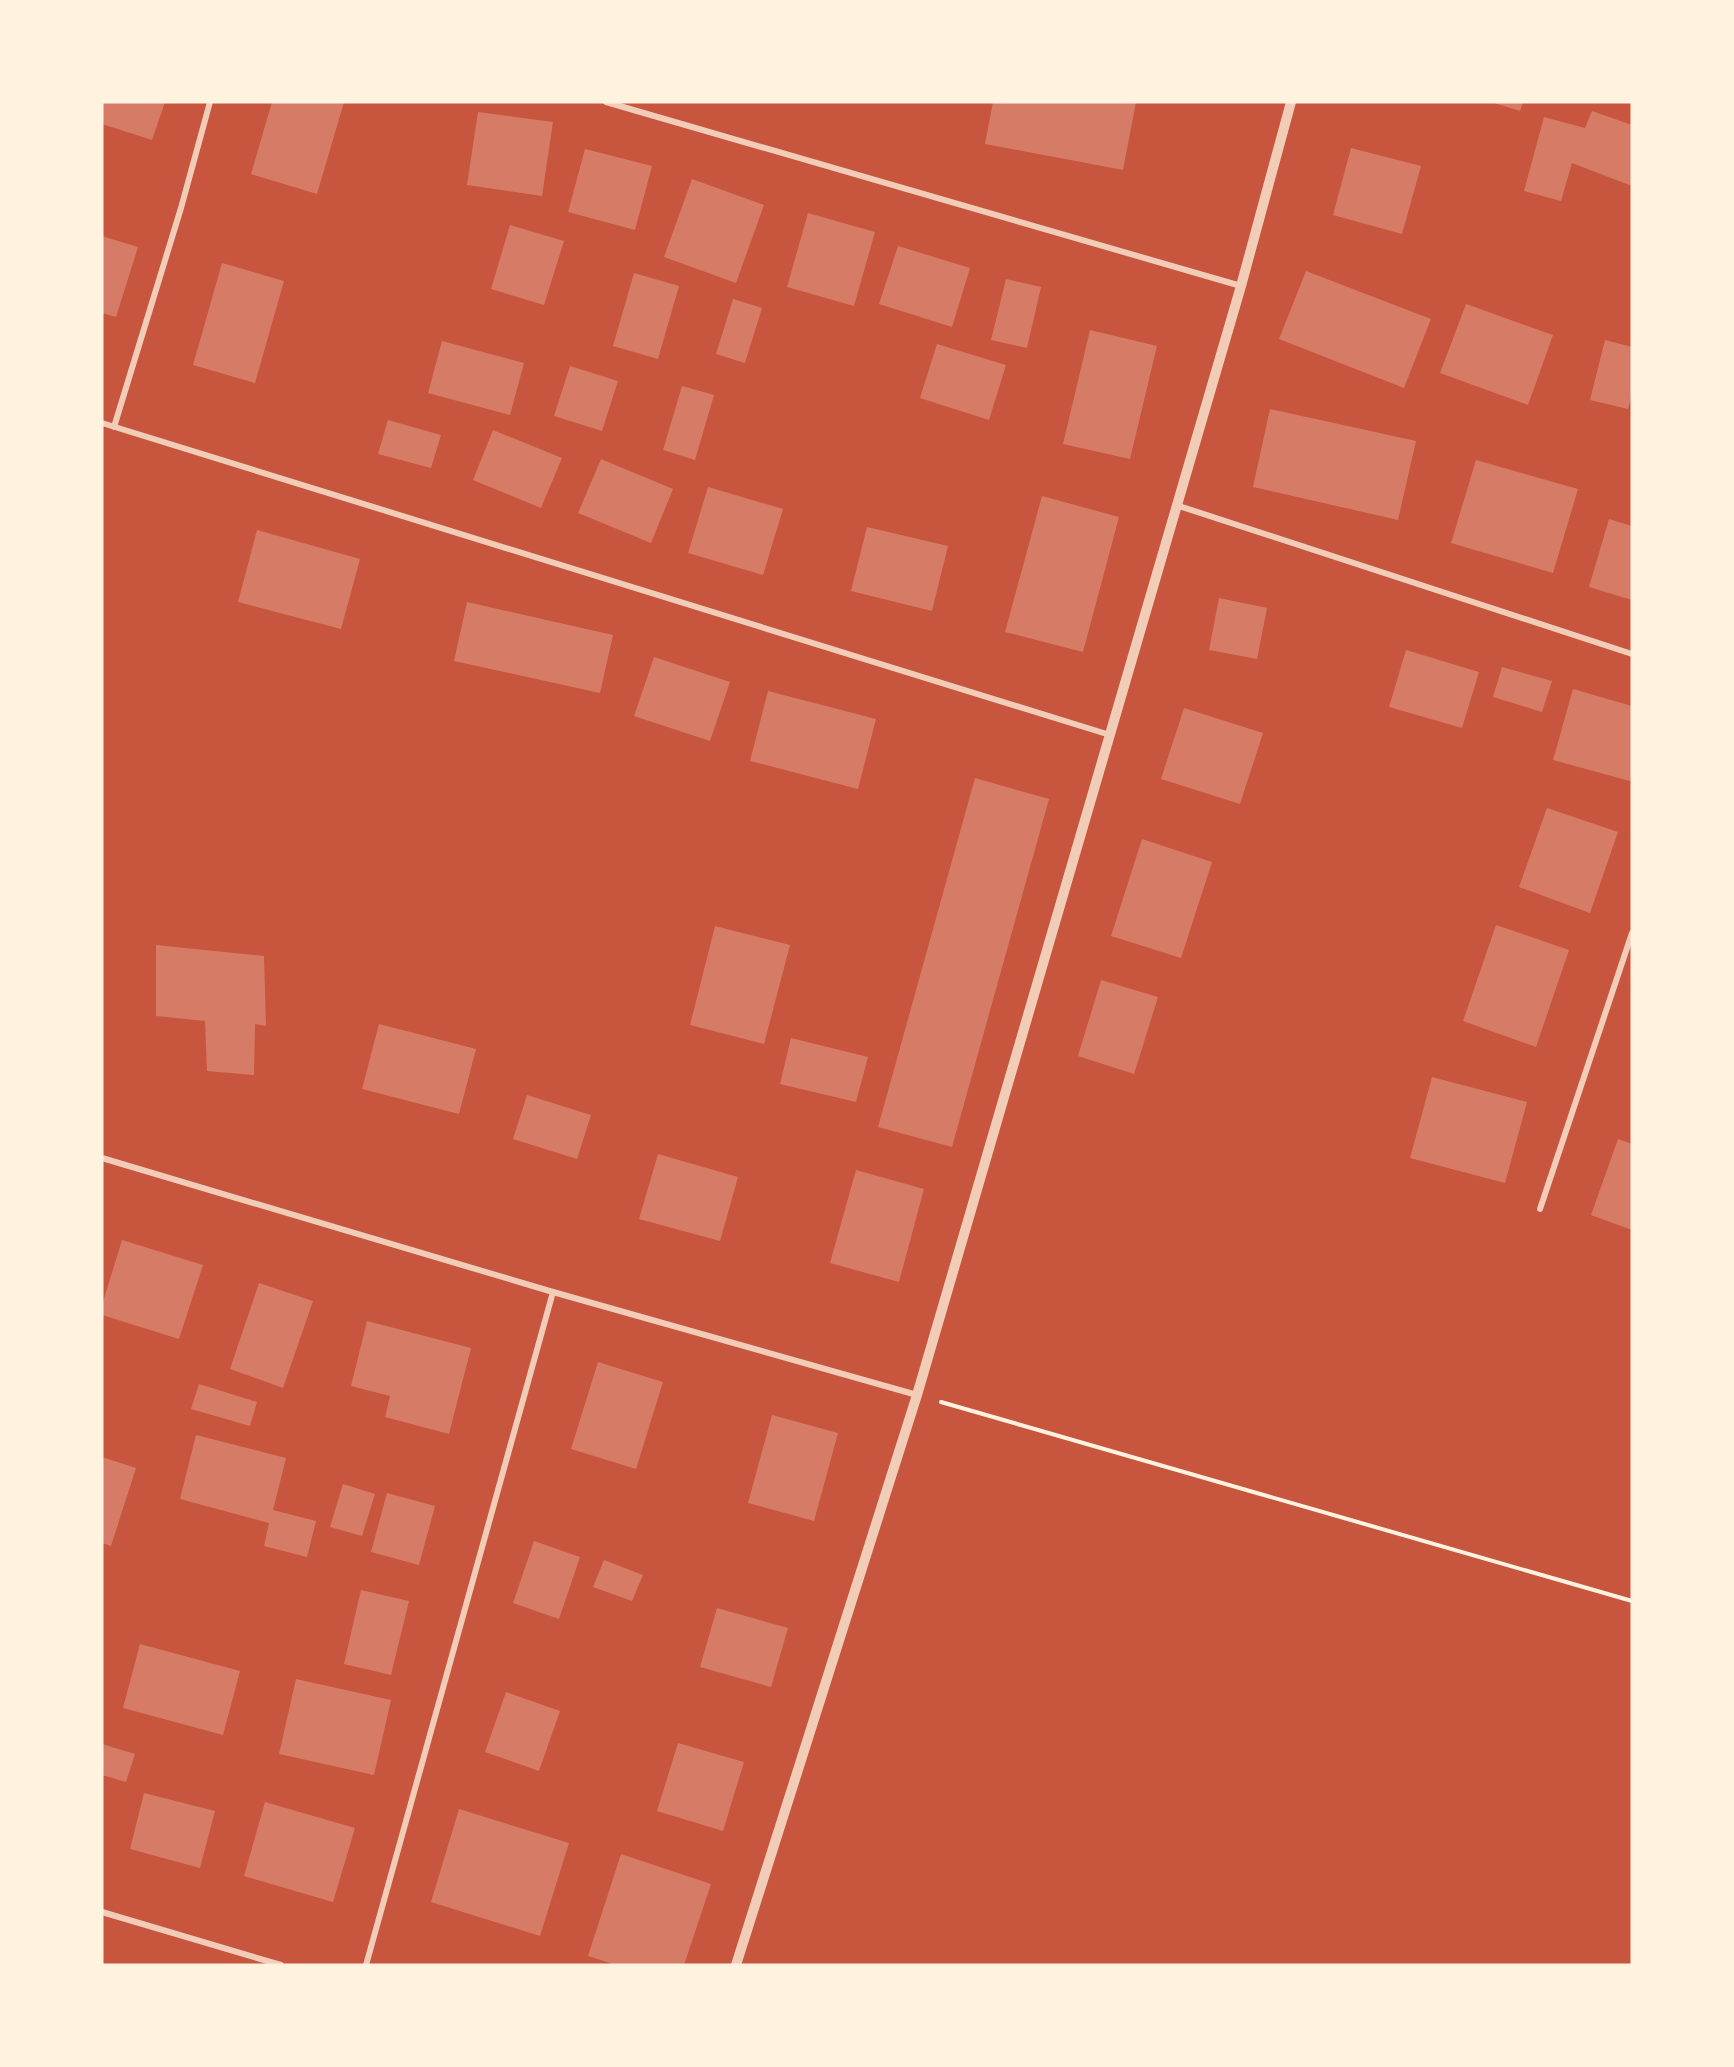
<svg xmlns="http://www.w3.org/2000/svg" width="1734" height="2067" viewBox="0 0 1734 2067" font-family="'Work Sans',sans-serif">
	<style>
		.building { fill: #d67c66 }
		.lines { fill: none; stroke-linecap: round; stroke-linejoin: round }
		.path { stroke: #fff3e0; stroke-width: 4 }
		.minor { stroke: #f1ccb7; stroke-width: 6 }
		.tertiary { stroke: #f1ccb7; stroke-width: 10 }
	</style>
	<rect width="100%" height="100%" fill="#c8553d"/>
	<g class="building">
		<path d="M102,102H165L152,140L102,124Z"/>
		<path d="M272,102H344L317,194L251,174Z"/>
		<path d="M993,102H1136L1123,170L985,144Z"/>
		<path d="M1491,102H1523L1520,111Z"/>
		<path d="M1592,111L1632,125V186L1572,163L1561,201L1524,191L1544,117L1585,128Z"/>
		<path d="M478,112L553,122L542,196L467,185Z"/>
		<path d="M1351,148L1421,166L1402,234L1333,215Z"/>
		<path d="M585,149L652,166L635,230L568,212Z"/>
		<path d="M692,179L764,205L736,283L664,257Z"/>
		<path d="M808,213L875,232L854,306L787,287Z"/>
		<path d="M510,225L564,241L544,305L491,289Z"/>
		<path d="M102,236L138,247L116,317L102,313Z"/>
		<path d="M898,246L970,268L952,327L879,304Z"/>
		<path d="M222,263L284,281L255,383L193,365Z"/>
		<path d="M1306,271L1431,319L1404,388L1279,339Z"/>
		<path d="M634,273L679,286L658,359L613,346Z"/>
		<path d="M1006,279L1041,287L1027,348L991,340Z"/>
		<path d="M733,299L762,308L745,363L716,354Z"/>
		<path d="M1466,304L1553,335L1528,405L1440,373Z"/>
		<path d="M1090,330L1157,346L1130,459L1063,444Z"/>
		<path d="M1605,340L1632,347V394L1628,409L1590,400Z"/>
		<path d="M442,341L524,363L510,415L428,393Z"/>
		<path d="M937,344L1006,365L989,420L920,398Z"/>
		<path d="M570,366L618,381L602,431L554,416Z"/>
		<path d="M682,386L714,395L695,460L663,450Z"/>
		<path d="M1270,409L1416,441L1398,520L1253,487Z"/>
		<path d="M388,420L441,435L431,468L378,454Z"/>
		<path d="M493,430L562,458L541,508L473,480Z"/>
		<path d="M601,459L673,489L651,543L578,513Z"/>
		<path d="M1476,460L1578,489L1553,573L1451,543Z"/>
		<path d="M708,487L783,509L763,575L688,553Z"/>
		<path d="M1042,496L1119,517L1083,652L1005,632Z"/>
		<path d="M1609,519L1632,526V600L1589,587Z"/>
		<path d="M867,527L948,546L932,611L851,591Z"/>
		<path d="M257,530L360,559L341,629L238,602Z"/>
		<path d="M1219,598L1267,608L1257,659L1209,650Z"/>
		<path d="M467,602L613,635L600,693L454,661Z"/>
		<path d="M1406,650L1479,672L1462,728L1389,707Z"/>
		<path d="M654,657L730,682L710,741L634,716Z"/>
		<path d="M1502,667L1552,681L1542,712L1493,697Z"/>
		<path d="M1573,689L1632,706V773L1630,781L1553,760Z"/>
		<path d="M768,691L876,719L858,789L750,761Z"/>
		<path d="M1184,708L1263,733L1240,804L1161,779Z"/>
		<path d="M975,778L1049,799L952,1147L878,1127Z"/>
		<path d="M1547,808L1618,832L1590,913L1519,887Z"/>
		<path d="M1142,839L1212,862L1181,958L1111,936Z"/>
		<path d="M1496,925L1569,950L1536,1047L1463,1021Z"/>
		<path d="M715,926L790,945L764,1044L690,1025Z"/>
		<path d="M156,945L264,956L266,1026L255,1024L254,1075L207,1071L205,1021L156,1016Z"/>
		<path d="M1101,980L1158,997L1134,1074L1078,1056Z"/>
		<path d="M379,1024L476,1049L459,1114L362,1089Z"/>
		<path d="M791,1038L868,1057L856,1102L780,1084Z"/>
		<path d="M1432,1077L1527,1102L1505,1183L1410,1158Z"/>
		<path d="M527,1095L591,1115L577,1159L513,1139Z"/>
		<path d="M1618,1139L1632,1144V1230L1591,1215Z"/>
		<path d="M658,1154L738,1177L720,1241L639,1219Z"/>
		<path d="M856,1170L924,1189L899,1282L830,1263Z"/>
		<path d="M122,1240L203,1265L179,1339L102,1315V1305Z"/>
		<path d="M259,1283L313,1301L283,1388L230,1369Z"/>
		<path d="M367,1321L471,1348L449,1434L385,1417L390,1396L351,1386Z"/>
		<path d="M598,1362L663,1382L636,1469L571,1449Z"/>
		<path d="M199,1384L257,1402L250,1426L191,1409Z"/>
		<path d="M772,1415L838,1433L814,1521L748,1503Z"/>
		<path d="M196,1435L286,1458L273,1510L316,1521L307,1557L264,1546L269,1523L180,1499Z"/>
		<path d="M102,1457L136,1468L111,1546L102,1543Z"/>
		<path d="M343,1484L375,1494L362,1536L330,1527Z"/>
		<path d="M387,1493L435,1506L419,1565L371,1552Z"/>
		<path d="M534,1541L580,1557L559,1619L513,1603Z"/>
		<path d="M604,1560L643,1575L632,1601L593,1587Z"/>
		<path d="M361,1590L409,1601L391,1675L344,1664Z"/>
		<path d="M717,1608L788,1628L771,1687L700,1667Z"/>
		<path d="M140,1644L240,1671L223,1735L123,1708Z"/>
		<path d="M296,1679L391,1700L374,1775L279,1754Z"/>
		<path d="M506,1692L560,1711L539,1771L485,1752Z"/>
		<path d="M678,1743L744,1762L723,1831L657,1811Z"/>
		<path d="M102,1744L135,1754L126,1782L102,1775Z"/>
		<path d="M144,1793L215,1811L200,1868L130,1849Z"/>
		<path d="M265,1802L355,1828L333,1902L244,1876Z"/>
		<path d="M459,1809L569,1843L540,1936L431,1902Z"/>
		<path d="M621,1854L711,1884L684,1965H616L588,1956Z"/>
	</g>
	<g class="lines">
		<path class="path" d="M941,1402L1632,1601"/>
		<g class="minor">
			<path d="M606,102L1241,286"/>
			<path d="M102,423L1110,735"/>
			<path d="M114,427L181,208L210,102"/>
			<path d="M1176,505L1632,654"/>
			<path d="M102,1158L553,1292L917,1395"/>
			<path d="M1540,1209L1632,933"/>
			<path d="M102,1912L281,1965"/>
			<path d="M366,1965L553,1292"/>
		</g>
		<path class="tertiary" d="M736,1965L917,1395L1241,286L1291,102"/>
	</g>
	<rect width="1734" height="2067" fill="none" stroke="#fff3e0" stroke-width="207"/>
</svg>
